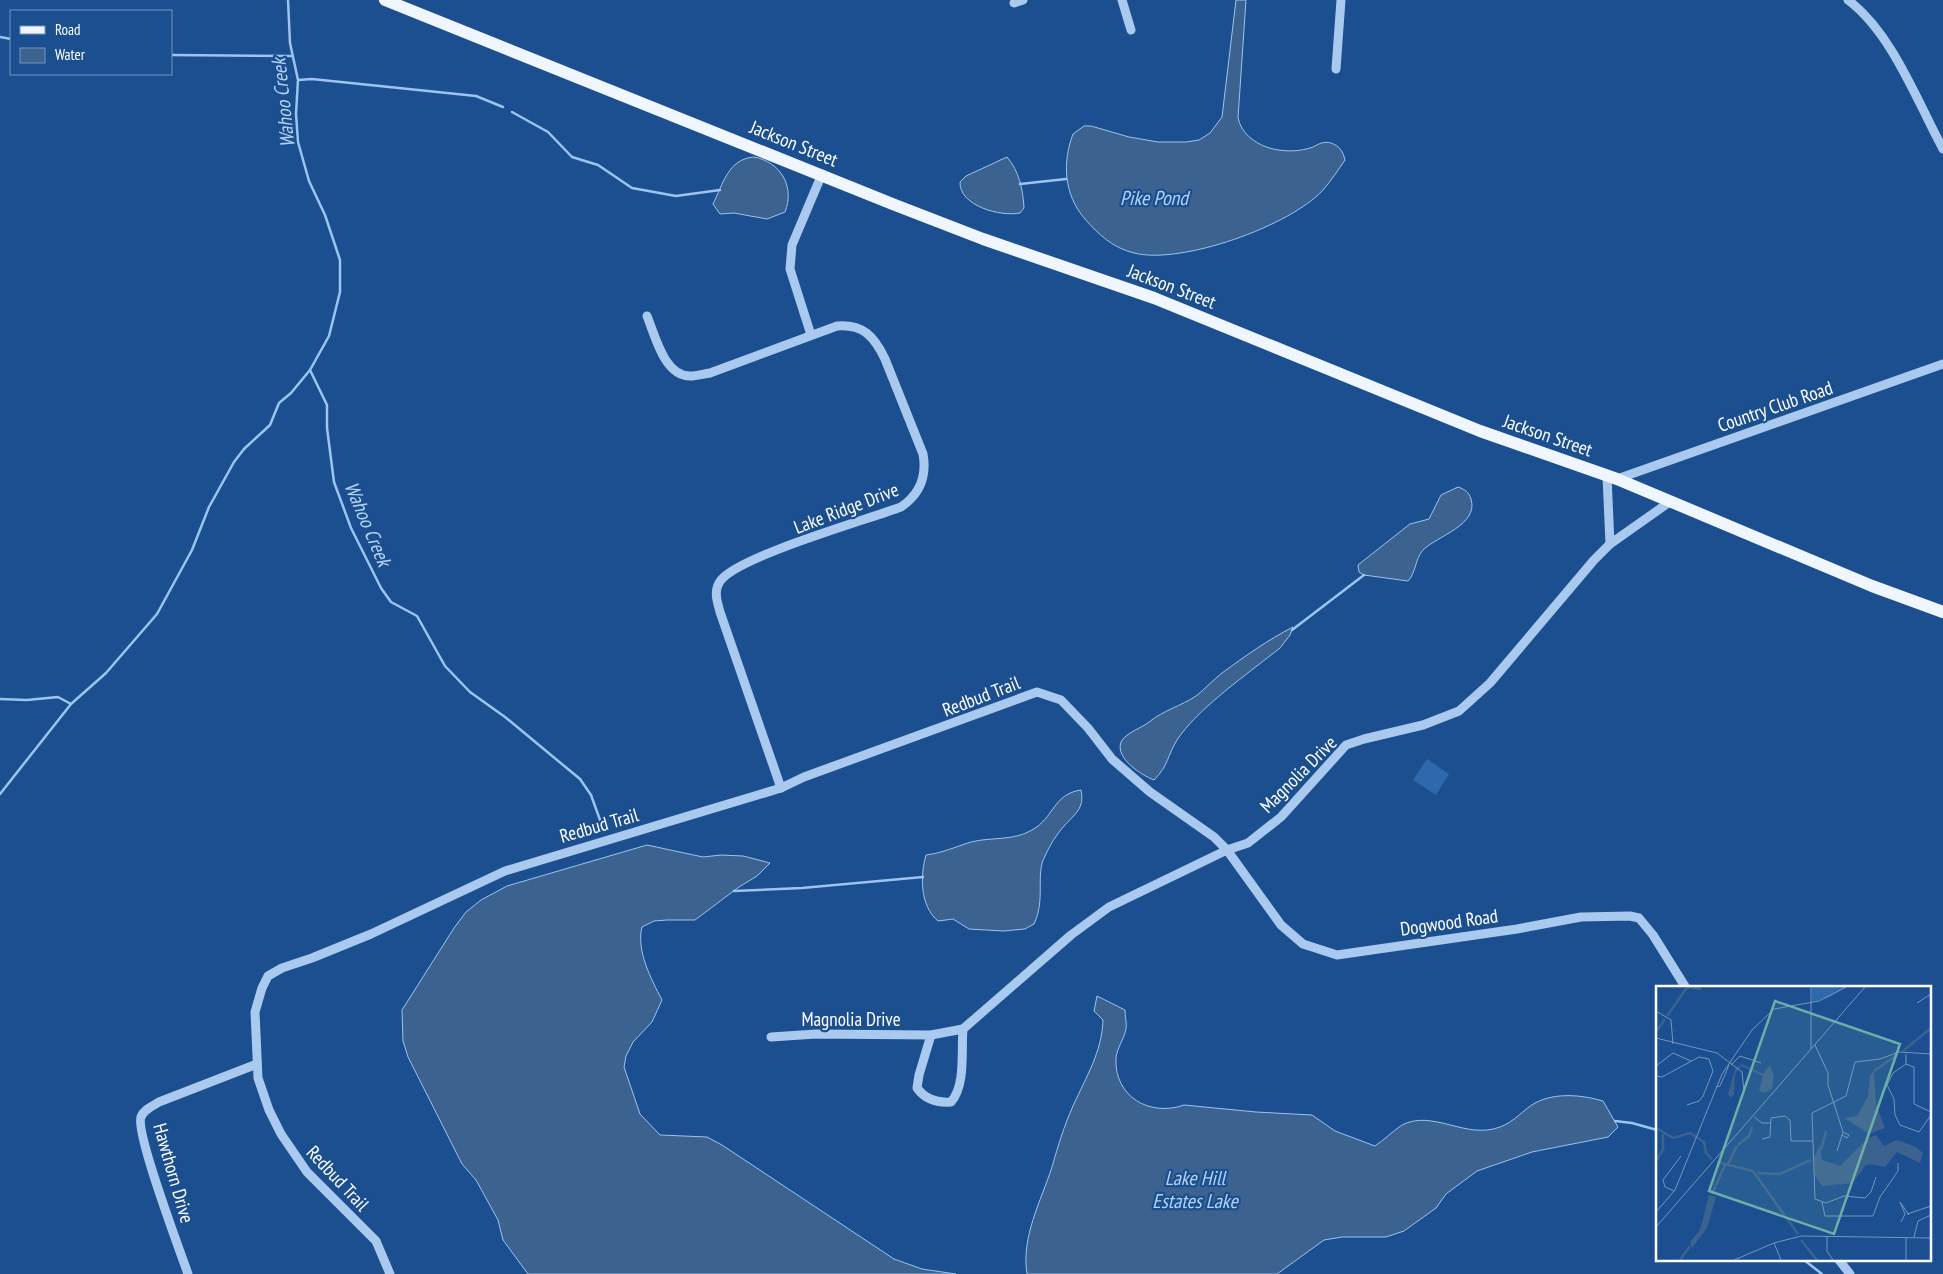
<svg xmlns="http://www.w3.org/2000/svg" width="1943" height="1274" viewBox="0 0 1943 1274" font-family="'PT Sans Narrow',sans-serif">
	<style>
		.green { fill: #2e69ad }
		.water { fill: #3c6290; stroke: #9cc4f0 }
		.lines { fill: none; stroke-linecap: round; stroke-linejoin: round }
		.stream { stroke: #9cc4f0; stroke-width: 2.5 }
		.minor { stroke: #a9c9ee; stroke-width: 9 }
		.major { stroke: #f0f6ff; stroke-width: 12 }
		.labels { text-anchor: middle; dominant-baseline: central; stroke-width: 4.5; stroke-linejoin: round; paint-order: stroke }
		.street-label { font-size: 19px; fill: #fff; stroke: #1b4f8f }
		.water-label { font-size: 20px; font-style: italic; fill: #b5d3f5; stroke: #1b4f8f }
		.inset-river { fill: none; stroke: #3c6290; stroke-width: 2.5 }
		.inset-road { fill: none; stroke: #7695bc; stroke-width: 1 }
		.view { fill: #6fada8; fill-opacity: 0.15; stroke: #6fada8; stroke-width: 2.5 }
		.inset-edge { fill: none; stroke: #fff; stroke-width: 2.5 }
	</style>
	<rect width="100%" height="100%" fill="#1b4f8f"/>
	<path class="green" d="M1427,759L1449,774L1436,795L1413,780Z"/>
	<g class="water">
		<path d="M1236,0H1246L1238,118C1245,148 1286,157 1313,147C1319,144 1323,141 1331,143C1340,146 1343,152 1345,160C1338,170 1331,181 1323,190C1290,226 1181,265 1134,253C1113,248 1098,234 1085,219C1064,195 1062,163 1073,134L1084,126H1091L1129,137L1158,142H1186L1199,140L1210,133L1222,117Z"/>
		<path d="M754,157C781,162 795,187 785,212L767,219L734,213L720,214L713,204C723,184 728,159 754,157Z"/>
		<path d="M1007,157C1019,171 1023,189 1024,208L1020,213C1001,217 959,206 960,182L966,176Z"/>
		<path d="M1458,487C1464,489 1469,492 1471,499C1479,525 1437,536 1423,550C1415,559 1416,573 1408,581L1364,575L1359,572L1358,565L1363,561L1410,524L1429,519L1441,495Z"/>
		<path d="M1293,627L1290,635L1280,648C1250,672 1197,709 1177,740C1167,756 1169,765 1154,780C1141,775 1115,758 1121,742C1125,733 1142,728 1149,722C1164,710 1181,706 1196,696C1205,689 1213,680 1222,673C1245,656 1268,640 1293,627Z"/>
		<path d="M1081,790C1085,808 1075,814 1064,826C1056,835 1050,845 1045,856C1035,874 1046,899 1034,924L1025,929L1003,931L969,929L953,919L938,921C920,906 920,876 926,855C942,853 955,847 971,842C990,837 1014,841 1032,830C1054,818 1053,794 1081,790Z"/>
		<path d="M647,845L703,857L721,855L743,856L770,863L757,876L739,887L695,920H667L654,921L642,927C636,950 651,979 662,1000L652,1022L633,1042L626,1056L624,1067L640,1114L660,1135L707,1137L722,1145L894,1259L922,1269L956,1274H528L503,1240L498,1220L476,1180L462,1164L408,1057L403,1041L402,1010L454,928L466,912L481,900L507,886Z"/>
		<path d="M1097,996L1125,1010C1125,1016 1127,1024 1126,1029C1124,1039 1117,1048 1116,1058C1114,1097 1150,1117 1184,1105L1256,1112L1312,1115L1335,1131L1375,1146C1384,1140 1393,1131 1402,1125C1433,1109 1466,1140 1500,1127C1514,1122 1523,1110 1535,1103C1556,1092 1582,1095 1603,1101L1618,1127L1608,1137L1532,1152L1477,1171L1446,1194L1436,1208L1404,1231L1386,1237H1342L1324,1240L1277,1274H1027C1021,1237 1041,1201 1052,1167C1058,1146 1064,1126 1073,1106C1086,1077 1102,1052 1103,1020L1094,1011Z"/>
	</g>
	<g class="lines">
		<g class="stream">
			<path d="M0,37L11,39"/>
			<path d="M171,55L292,56"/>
			<path d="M298,80L312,79L476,96L503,107"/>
			<path d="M512,112L548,132L572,157L598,165L632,188L676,196L720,190"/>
			<path d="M1020,184L1066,179"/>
			<path d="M310,370L327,405V428L334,482L351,528L381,588L391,602L417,616L445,666L470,692L505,717L580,779L591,795L604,831"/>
			<path d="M1292,630L1364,575"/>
			<path d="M0,699L27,700L58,697L71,704"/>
			<path d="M0,794L71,704L106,673L157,614L192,550L209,507L234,462L244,449L270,425L279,403L291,393L310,370L329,336L340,292V260L325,215L309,181L298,142L296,114L298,80L290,43L288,0"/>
			<path d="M734,891L802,888L923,877"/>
			<path d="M1615,1121L1632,1123L1657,1130"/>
			<path d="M1804,1260L1822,1274"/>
		</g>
		<g class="minor">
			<path d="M1122,0L1131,30"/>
			<path d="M1848,0C1892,33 1917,101 1943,149"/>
			<path d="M1014,3L1023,0"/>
			<path d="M1336,69L1341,0"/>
			<path d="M647,316C655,335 664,376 690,376C696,376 703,374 710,373L837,326C863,324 874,336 885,359L923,454C927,476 920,494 901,507C866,520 740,556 721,580C713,590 717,601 720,612L781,788"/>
			<path d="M811,335L790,269L792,245L822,174"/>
			<path d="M1607,476L1610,544"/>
			<path d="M1617,479L1943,364"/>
			<path d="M931,1035L919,1075L917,1088C925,1099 937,1103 951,1102C966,1085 961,1051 963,1029"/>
			<path d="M771,1037L816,1034L931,1035L963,1029L1071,935L1109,907L1227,850L1248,843L1281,817L1346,745L1364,739L1423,725L1459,711L1490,683L1594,560L1610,544L1671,501"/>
			<path d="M1839,1260L1850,1274"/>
			<path d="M188,1274C180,1251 135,1132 141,1117C144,1109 153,1106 159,1102L257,1064"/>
			<path d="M390,1274L376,1241L307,1172L281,1134L269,1110L258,1078L255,1012L262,988L268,976L282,968L312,958L371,934L505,871L781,788L804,777L1037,692L1061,700L1088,728L1112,759L1150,792L1214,837L1227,850L1281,925L1303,944L1337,955L1517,929L1581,917L1630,916L1639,918L1653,935L1686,988"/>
		</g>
		<path class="major" d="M385,0L895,205L983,239L1154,298L1480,431L1617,479L1872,586L1943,612"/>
	</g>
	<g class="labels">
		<g class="street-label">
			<text transform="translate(794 143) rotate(22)">Jackson Street</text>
			<text transform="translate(1172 286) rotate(21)">Jackson Street</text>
			<text transform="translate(1775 406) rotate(-19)">Country Club Road</text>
			<text transform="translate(1548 435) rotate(19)">Jackson Street</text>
			<text transform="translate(846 508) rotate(-21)">Lake Ridge Drive</text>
			<text transform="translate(981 696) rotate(-21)">Redbud Trail</text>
			<text transform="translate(1298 774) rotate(-45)">Magnolia Drive</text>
			<text transform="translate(599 825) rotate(-16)">Redbud Trail</text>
			<text transform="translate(1449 922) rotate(-8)">Dogwood Road</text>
			<text x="851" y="1019">Magnolia Drive</text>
			<text transform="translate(174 1173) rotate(74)">Hawthorn Drive</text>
			<text transform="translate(338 1178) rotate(47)">Redbud Trail</text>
		</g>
		<g class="water-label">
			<text transform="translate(283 103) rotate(-96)">Wahoo Creek</text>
			<text x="1154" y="198">Pike Pond</text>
			<text transform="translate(368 524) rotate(67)">Wahoo Creek</text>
			<text x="1195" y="1178">Lake Hill<tspan x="1195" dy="23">Estates Lake</tspan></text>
		</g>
	</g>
	<g transform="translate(1656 986)">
		<rect width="275" height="275" fill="#1b4f8f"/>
		<path d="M156,1H190L174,11L156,16Z" fill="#2e69ad"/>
		<path d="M86,78L107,88L114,79L118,90L116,103L108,107L103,105L107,90L85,80L79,88L78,108L75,112L72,108L79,83ZM218,85L220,118L229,142L213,148L188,132L201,130L212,110L214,89ZM220,149L228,160L241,154L260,161L267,167L264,177L241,166L229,181L214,178L209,180L197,197L166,200L159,190L158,171L164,159L166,174L184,180L212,152ZM53,209L60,211L51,242L36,262L34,256L44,244Z" fill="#3c6290"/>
		<path class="inset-river" d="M11,30L31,1L45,3M0,46L9,33M247,65L275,42M218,85L241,69M0,142L17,152L34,147L48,156L50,167L56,173M82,159L93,150L96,141M165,164L170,145M1,174L7,163V148M61,176L97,185L142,248M72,178L81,160M101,187L124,188L155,174M56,208L69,179M145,254L161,274M24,274L34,260"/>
		<path class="inset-road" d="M261,17L275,8M0,25L15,34L17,58M0,52L61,67L86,86L88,106M159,59L172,87V99L187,146L181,165M155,63V1M250,68V78L237,87L231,99L238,113L239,129L244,139L263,146L275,129M250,78L258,81V118L275,126M75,79L84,70L105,77M0,80L17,67L35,75M0,90L6,91L43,71L53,73L57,85L47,110L43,115L31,119M60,101L64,100L73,79M98,131L106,137H114M186,149L191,152L193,149L187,146M106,153L114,151L115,132L129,130L134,134L135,155H157M220,191L215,206L209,212L188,210L170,217L159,213L156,127L190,110L199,76L224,73L243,66L275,68M18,205L9,201L7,194L25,170M166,216L169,230H217L224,211L242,185V177M0,226L19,204L66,88L96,44L118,23L163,15L190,1M251,228L275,220M245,236L249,228L244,216L253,229M0,241L209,1M171,250V265L177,274M250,251V274M258,251L262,235L275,229M118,257L125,274M78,274L118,257L145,250L275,252"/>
		<path class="view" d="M119,15L244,58L178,248L53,205Z"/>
		<rect width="275" height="275" class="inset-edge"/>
	</g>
	<rect x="10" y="10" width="162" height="65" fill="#1b4f8f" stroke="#7695bc"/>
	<rect x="20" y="26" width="25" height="8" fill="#f0f6ff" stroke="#7695bc"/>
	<text x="55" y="35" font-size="15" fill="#ffffff">Road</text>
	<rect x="20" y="48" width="25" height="15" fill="#3c6290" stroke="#7695bc"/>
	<text x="55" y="60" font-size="15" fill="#ffffff">Water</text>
</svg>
